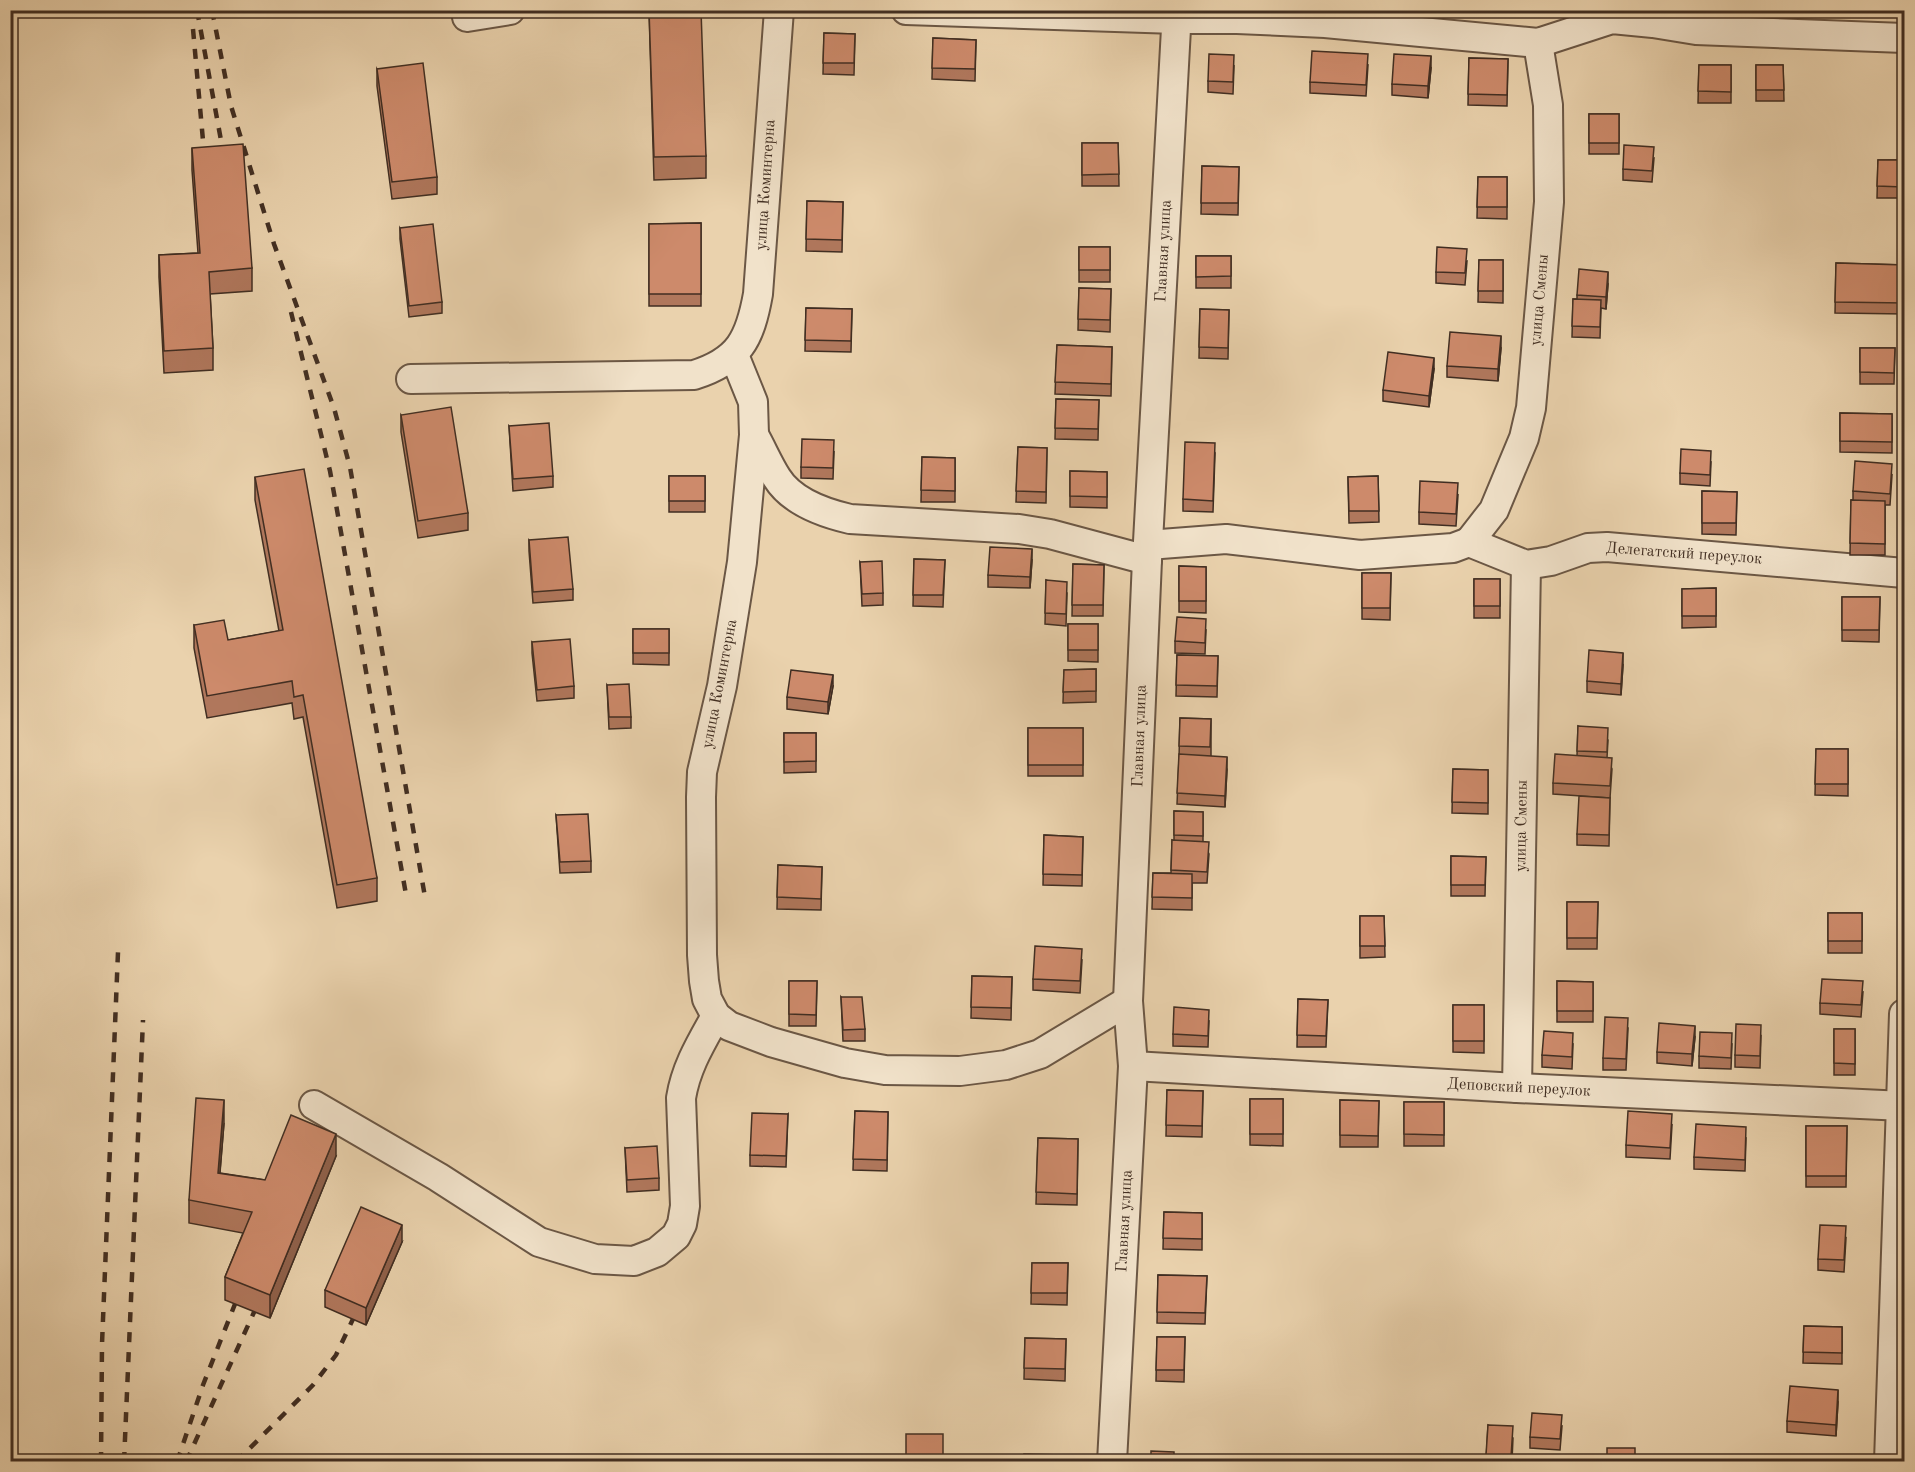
<svg xmlns="http://www.w3.org/2000/svg" width="1915" height="1472" viewBox="0 0 1915 1472" font-family="'Old Standard TT',serif">
	<style>
		.lines { fill: none; stroke-linecap: round; stroke-linejoin: round }
		.minor-casing { stroke: #6b5745; stroke-width: 32 }
		.minor { stroke: #f1e2ca; stroke-width: 28 }
		.rail { stroke: #412e22; stroke-width: 4.5; stroke-dasharray: 10 10; stroke-linecap: butt }
		.wall { fill: #b0775c; stroke: #412e22; stroke-width: 1.5 }
		.shaded-wall { fill: #90614b; stroke: #412e22; stroke-width: 1.5 }
		.building { fill: #cd8a6b; stroke: #412e22; stroke-width: 1.5 }
		.labels { text-anchor: middle; dominant-baseline: central; stroke-width: 4.5; stroke-linejoin: round; paint-order: stroke }
		.street-label { font-size: 16px; fill: #412e22; stroke: #f1e2ca }
	</style>
	<rect width="100%" height="100%" fill="#ead2ad"/>
	<filter id="stains"><feTurbulence type="fractalNoise" baseFrequency=".00333" numOctaves="4"/><feColorMatrix values="0 0 0 0 .2 0 0 0 0 .09 0 0 0 0 .02 0 0 0 .5 -.17"/></filter>
	<radialGradient id="worn" r=".72"><stop offset=".6" stop-color="#630" stop-opacity="0"/><stop offset="1" stop-color="#630" stop-opacity=".3"/></radialGradient>
	<g class="lines">
		<g class="minor-casing">
			<g id="minor">
				<path d="M906,10L1176,19H1237L1325,23L1538,43L1612,19L1653,23L1696,30L1904,38"/>
				<path d="M467,17L510,10"/>
				<path d="M734,355L753,402L754,435L742,562L722,686L702,772L701,797L702,955L704,981L707,999L716,1016L729,1026L771,1042L845,1063L885,1070L960,1071L1006,1065L1040,1054L1128,1001"/>
				<path d="M411,379L694,375C739,361 750,339 758,294L779,10"/>
				<path d="M754,435C762,449 768,464 777,478C792,502 824,513 850,519L1019,529L1050,534L1147,560"/>
				<path d="M1469,542L1494,510L1524,438L1531,408L1549,202L1548,105L1538,43"/>
				<path d="M1148,545L1226,539L1360,555L1453,548L1469,542L1526,565L1551,561L1588,548L1607,547L1904,573"/>
				<path d="M1133,1066L1517,1088L1904,1106"/>
				<path d="M1517,1088L1526,565"/>
				<path d="M314,1105L438,1177L539,1242L595,1259L634,1261L657,1252L676,1236L682,1224L685,1206L681,1098C686,1067 701,1043 716,1016"/>
				<path d="M1112,1462L1133,1066L1128,1001L1147,560L1177,10"/>
				<path d="M1889,1462L1904,1014"/>
			</g>
		</g>
		<use href="#minor" class="minor"/>
		<g class="rail">
			<path d="M197,10L225,162"/>
			<path d="M212,10L231,106L274,244L334,408L350,467L425,897"/>
			<path d="M193,29L205,163"/>
			<path d="M10,121L15,10"/>
			<path d="M291,312L330,471L407,900"/>
			<path d="M101,1462L102,1344L118,952"/>
			<path d="M124,1462L143,1020"/>
			<path d="M177,1462L203,1385L235,1304"/>
			<path d="M186,1462L255,1310"/>
			<path d="M236,1462L313,1385L336,1355L353,1319"/>
		</g>
	</g>
	<g class="wall">
		<path d="M649,10L706,156V178L654,180Z"/>
		<path d="M1878,10H1905V13L1878,12Z"/>
		<path d="M824,33L855,34L854,75L823,74Z"/>
		<path d="M933,38L976,40L975,81L932,79Z"/>
		<path d="M1469,58L1508,59L1507,106L1468,105Z"/>
		<path d="M1368,65L1366,96L1310,93V82Z"/>
		<path d="M1699,65H1731V103H1698Z"/>
		<path d="M1756,65H1783L1784,101H1756Z"/>
		<path d="M1234,66L1233,94L1208,92V81Z"/>
		<path d="M1431,68L1428,98L1392,95V84Z"/>
		<path d="M377,69L437,177V194L392,199L377,86Z"/>
		<rect x="1589" y="114" width="30" height="40"/>
		<path d="M1082,143H1118L1119,186H1082Z"/>
		<path d="M192,148L252,268V291L210,294L213,348V370L164,373L159,277V255L198,253L192,170Z"/>
		<path d="M1654,158L1652,182L1623,180V169Z"/>
		<path d="M1878,160H1903V198H1877Z"/>
		<path d="M1202,166L1239,167L1238,215L1201,214Z"/>
		<path d="M1478,177H1507V219L1477,218Z"/>
		<path d="M807,201L843,202L842,252L806,251Z"/>
		<path d="M701,223V306H649V224Z"/>
		<path d="M400,228L442,302V313L409,317L400,239Z"/>
		<rect x="1079" y="247" width="31" height="35"/>
		<rect x="1196" y="256" width="35" height="32"/>
		<path d="M1479,260H1503V303L1478,302Z"/>
		<path d="M1467,261L1465,285L1436,283V272Z"/>
		<path d="M1836,263L1905,265V314L1835,313Z"/>
		<path d="M1608,284L1606,309L1601,308L1600,338L1572,337L1573,299H1577V295Z"/>
		<path d="M1079,288L1111,289L1110,332L1078,330Z"/>
		<path d="M806,308L852,309L851,352L805,351Z"/>
		<path d="M1200,309L1229,310L1228,359L1199,358Z"/>
		<path d="M1057,345L1112,347L1111,396L1055,394Z"/>
		<path d="M1501,348L1498,381L1447,377V366Z"/>
		<path d="M1860,348H1895L1894,384H1860Z"/>
		<path d="M1434,369L1429,407L1383,401V390Z"/>
		<path d="M1056,399L1099,400L1098,440L1055,439Z"/>
		<path d="M1840,413L1892,414V453L1840,452Z"/>
		<path d="M401,415L468,513V530L418,538L401,432Z"/>
		<path d="M509,426L553,476V487L513,491Z"/>
		<path d="M1018,447L1047,448L1046,503L1016,502Z"/>
		<path d="M834,452L833,479L801,478V467Z"/>
		<path d="M1215,454L1213,512L1183,511V499Z"/>
		<path d="M922,457L955,458V502H921Z"/>
		<path d="M1711,462L1710,486L1680,484V473Z"/>
		<path d="M1070,471L1107,472V508L1070,507Z"/>
		<path d="M1892,475L1890,505H1885V555H1850L1851,500H1853V491Z"/>
		<rect x="669" y="476" width="36" height="36"/>
		<path d="M1378,476L1379,522L1349,523L1348,477Z"/>
		<path d="M255,477L377,878V901L337,908L303,717L294,719L292,703L207,718L194,648V625L228,640L279,631L255,500Z"/>
		<path d="M1702,491L1737,492L1736,535L1702,534Z"/>
		<path d="M1458,495L1456,526L1419,524V512Z"/>
		<path d="M529,540L573,589V600L533,603L529,551Z"/>
		<path d="M914,559L945,560L943,607L913,606Z"/>
		<path d="M1032,560L1030,588L988,587V575Z"/>
		<path d="M860,562L883,593V605L862,606Z"/>
		<path d="M1073,564L1104,565L1103,616H1072Z"/>
		<path d="M1179,566L1206,567V613L1179,612Z"/>
		<path d="M1362,573H1391L1390,620L1362,619Z"/>
		<rect x="1474" y="579" width="26" height="39"/>
		<path d="M1046,580L1067,593L1066,626L1045,624Z"/>
		<path d="M1716,588V627L1682,628V589Z"/>
		<path d="M1842,597H1880L1879,642L1842,641Z"/>
		<path d="M1068,624H1098V662L1068,661Z"/>
		<path d="M633,629H669V665L633,664Z"/>
		<path d="M1206,630L1205,654L1175,653V641Z"/>
		<path d="M532,642L574,686V698L537,701L532,653Z"/>
		<path d="M1177,655L1218,656L1217,697L1176,696Z"/>
		<path d="M1623,665L1621,695L1587,692V681Z"/>
		<path d="M1096,669V702L1063,703L1064,670Z"/>
		<path d="M607,685L631,717V728L609,729Z"/>
		<path d="M833,686L828,714L787,709V697Z"/>
		<path d="M1180,718L1211,719V756L1227,769L1225,807L1177,804L1179,758Z"/>
		<path d="M1578,726L1608,740L1607,758L1612,769L1610,798L1553,794V783L1577,756Z"/>
		<rect x="1028" y="728" width="55" height="48"/>
		<path d="M784,733H816V772L784,773Z"/>
		<path d="M1816,749H1848V796L1815,795Z"/>
		<path d="M1453,769L1488,770V814L1452,813Z"/>
		<path d="M1610,798L1609,846L1577,845V834Z"/>
		<path d="M1174,811L1203,812V842L1209,854L1207,883H1192V910L1152,909L1153,873H1171L1172,840L1174,841Z"/>
		<path d="M556,815L591,861V872L560,873Z"/>
		<path d="M1044,835L1083,837L1082,886L1043,885Z"/>
		<path d="M1451,856L1486,857L1485,896H1451Z"/>
		<path d="M778,865L822,867L821,910L777,909Z"/>
		<path d="M1567,902H1598L1597,949H1567Z"/>
		<rect x="1828" y="913" width="34" height="40"/>
		<path d="M1360,916H1384L1385,957L1360,958Z"/>
		<path d="M1082,960L1080,993L1033,990V979Z"/>
		<path d="M972,976L1012,977L1011,1020L971,1018Z"/>
		<path d="M789,981H817L816,1026H789Z"/>
		<path d="M1557,981L1593,982V1022H1557Z"/>
		<path d="M1863,992L1861,1017L1820,1014V1003Z"/>
		<path d="M841,997L865,1029V1041H843Z"/>
		<path d="M1298,999L1328,1000L1326,1047H1297Z"/>
		<path d="M1453,1005H1484V1053L1453,1052Z"/>
		<path d="M1209,1021L1208,1047L1173,1046V1034Z"/>
		<path d="M1628,1029L1626,1070H1603V1058Z"/>
		<rect x="1834" y="1029" width="21" height="46"/>
		<path d="M1761,1036L1760,1068L1735,1067V1055Z"/>
		<path d="M1695,1037L1692,1066L1657,1063V1052Z"/>
		<path d="M1573,1044L1572,1069L1542,1067V1055Z"/>
		<path d="M1732,1044L1731,1069L1699,1068V1056Z"/>
		<path d="M1167,1090L1203,1091L1202,1137L1166,1136Z"/>
		<path d="M1250,1099H1283V1146L1250,1145Z"/>
		<path d="M1340,1100L1379,1101L1378,1147H1340Z"/>
		<rect x="1404" y="1102" width="40" height="44"/>
		<path d="M855,1111L888,1112L887,1171L853,1170Z"/>
		<path d="M788,1114L786,1167L750,1166V1155Z"/>
		<path d="M224,1123L220,1173L265,1180L336,1156L270,1318L225,1300V1277L243,1233L189,1223V1200Z"/>
		<path d="M1672,1125L1670,1159L1626,1157V1145Z"/>
		<path d="M1806,1126H1847L1846,1187H1806Z"/>
		<path d="M1038,1138L1078,1139L1077,1205L1036,1204Z"/>
		<path d="M1746,1138L1745,1171L1694,1169V1157Z"/>
		<path d="M625,1148L659,1178V1190L627,1192Z"/>
		<path d="M1164,1212L1202,1213V1250L1163,1249Z"/>
		<path d="M1846,1238L1844,1272L1818,1270V1259Z"/>
		<path d="M402,1242L366,1325L325,1307V1290Z"/>
		<path d="M1032,1263H1068L1067,1305L1031,1304Z"/>
		<path d="M1158,1275L1207,1276L1205,1324L1157,1323Z"/>
		<path d="M1804,1326L1842,1327V1364L1803,1363Z"/>
		<path d="M1157,1337H1185L1184,1382L1156,1381Z"/>
		<path d="M1025,1338L1066,1339L1065,1381L1024,1379Z"/>
		<path d="M1838,1402L1836,1436L1787,1432V1421Z"/>
		<path d="M1488,1425L1513,1438L1512,1461H1486Z"/>
		<path d="M1562,1426L1560,1450L1530,1448V1437Z"/>
	</g>
	<g class="shaded-wall">
		<path d="M1431,56V68L1428,98V86Z"/>
		<path d="M1608,272V284L1606,309V297Z"/>
		<path d="M1501,336V348L1498,381V369Z"/>
		<path d="M1434,358V369L1429,407V396Z"/>
		<path d="M1032,549V560L1030,588V577Z"/>
		<path d="M1623,653V665L1621,695V684Z"/>
		<path d="M833,675V686L828,714V702Z"/>
		<path d="M1227,757V769L1225,807V796Z"/>
		<path d="M1695,1026V1037L1692,1066V1054Z"/>
		<path d="M224,1100V1123L218,1195V1173Z"/>
		<path d="M336,1134V1156L270,1318V1295Z"/>
		<path d="M402,1225V1242L366,1325V1308Z"/>
		<path d="M1838,1390V1402L1836,1436V1425Z"/>
	</g>
	<g class="building">
		<path d="M649,10H701L706,156L654,157Z"/>
		<path d="M824,33L855,34L854,63H823Z"/>
		<path d="M933,38L976,40L975,69L932,68Z"/>
		<path d="M1312,51L1368,54L1366,85L1310,82Z"/>
		<path d="M1209,54L1234,55L1233,82L1208,81Z"/>
		<path d="M1394,54L1431,56L1428,86L1392,84Z"/>
		<path d="M1469,58L1508,59L1507,95L1468,94Z"/>
		<path d="M423,63L437,177L392,182L377,69Z"/>
		<path d="M1699,65H1731V92L1698,91Z"/>
		<path d="M1756,65H1783L1784,90H1756Z"/>
		<rect x="1589" y="114" width="30" height="29"/>
		<path d="M1082,143H1118L1119,174L1082,175Z"/>
		<path d="M243,144L252,268L209,272L213,348L164,351L159,255L200,253L192,148Z"/>
		<path d="M1624,145L1654,147L1652,171L1623,169Z"/>
		<path d="M1878,160H1903V187L1877,186Z"/>
		<path d="M1202,166L1239,167L1238,203H1201Z"/>
		<path d="M1478,177H1507V207H1477Z"/>
		<path d="M807,201L843,202L842,240L806,239Z"/>
		<path d="M701,223V294H649V224Z"/>
		<path d="M433,224L442,302L409,306L400,228Z"/>
		<rect x="1079" y="247" width="31" height="23"/>
		<path d="M1437,247L1467,249L1465,273L1436,272Z"/>
		<path d="M1196,256H1231V276L1196,277Z"/>
		<path d="M1479,260H1503V291H1478Z"/>
		<path d="M1836,263L1905,265V303L1835,302Z"/>
		<path d="M1579,269L1608,272L1606,297L1577,295Z"/>
		<path d="M1079,288L1111,289L1110,320L1078,319Z"/>
		<path d="M1573,299L1601,300L1600,327L1572,326Z"/>
		<path d="M806,308L852,309L851,341L805,340Z"/>
		<path d="M1200,309L1229,310L1228,348L1199,347Z"/>
		<path d="M1450,332L1501,336L1498,369L1447,366Z"/>
		<path d="M1057,345L1112,347L1111,384L1055,382Z"/>
		<path d="M1860,348H1895L1894,373L1860,372Z"/>
		<path d="M1388,352L1434,358L1429,396L1383,390Z"/>
		<path d="M1056,399L1099,400L1098,429L1055,428Z"/>
		<path d="M451,407L468,513L418,521L401,415Z"/>
		<path d="M1840,413L1892,414V442L1840,441Z"/>
		<path d="M549,423L553,476L513,479L509,426Z"/>
		<path d="M802,439L834,440L833,468L801,467Z"/>
		<path d="M1185,442L1215,443L1213,501L1183,499Z"/>
		<path d="M1018,447L1047,448L1046,492L1016,491Z"/>
		<path d="M1681,449L1711,451L1710,475L1680,473Z"/>
		<path d="M922,457L955,458V491L921,490Z"/>
		<path d="M1855,461L1892,464L1890,494L1853,491Z"/>
		<path d="M304,469L377,878L337,885L303,695L294,697L292,681L207,696L194,625L224,620L228,640L283,630L255,477Z"/>
		<path d="M1070,471L1107,472V497L1070,496Z"/>
		<rect x="669" y="476" width="36" height="25"/>
		<path d="M1378,476L1379,511H1349L1348,477Z"/>
		<path d="M1420,481L1458,483L1456,514L1419,512Z"/>
		<path d="M1702,491L1737,492L1736,523H1702Z"/>
		<path d="M1851,500L1885,501V544L1850,543Z"/>
		<path d="M568,537L573,589L533,592L529,540Z"/>
		<path d="M990,547L1032,549L1030,577L988,575Z"/>
		<path d="M914,559L945,560L943,595H913Z"/>
		<path d="M882,561L883,593L862,594L860,562Z"/>
		<path d="M1073,564L1104,565L1103,605H1072Z"/>
		<path d="M1179,566L1206,567V601H1179Z"/>
		<path d="M1362,573H1391L1390,608H1362Z"/>
		<rect x="1474" y="579" width="26" height="27"/>
		<path d="M1046,580L1067,582L1066,614L1045,613Z"/>
		<path d="M1716,588V616H1682V589Z"/>
		<path d="M1842,597H1880L1879,630H1842Z"/>
		<path d="M1177,617L1206,619L1205,643L1175,641Z"/>
		<rect x="1068" y="624" width="30" height="26"/>
		<rect x="633" y="629" width="36" height="24"/>
		<path d="M570,639L574,686L537,690L532,642Z"/>
		<path d="M1589,650L1623,653L1621,684L1587,681Z"/>
		<path d="M1177,655L1218,656L1217,686L1176,685Z"/>
		<path d="M1096,669V691L1063,692L1064,670Z"/>
		<path d="M791,670L833,675L828,702L787,697Z"/>
		<path d="M629,684L631,717H609L607,685Z"/>
		<path d="M1180,718L1211,719L1210,747L1179,746Z"/>
		<path d="M1578,726L1608,728L1607,752L1577,751Z"/>
		<rect x="1028" y="728" width="55" height="37"/>
		<path d="M784,733H816V761L784,762Z"/>
		<path d="M1816,749H1848V784H1815Z"/>
		<path d="M1179,754L1227,757L1225,796L1177,793Z"/>
		<path d="M1555,754L1612,758L1610,786L1553,783Z"/>
		<path d="M1453,769L1488,770V803L1452,802Z"/>
		<path d="M1579,796L1610,798L1609,835L1577,834Z"/>
		<path d="M1174,811L1203,812V836L1174,835Z"/>
		<path d="M588,814L591,861L560,862L556,815Z"/>
		<path d="M1044,835L1083,837L1082,875L1043,874Z"/>
		<path d="M1172,840L1209,842L1207,872L1171,870Z"/>
		<path d="M1451,856L1486,857L1485,885H1451Z"/>
		<path d="M778,865L822,867L821,899L777,897Z"/>
		<path d="M1153,873L1192,874V898L1152,897Z"/>
		<path d="M1567,902H1598L1597,938H1567Z"/>
		<rect x="1828" y="913" width="34" height="28"/>
		<path d="M1360,916H1384L1385,946H1360Z"/>
		<path d="M1035,946L1082,949L1080,981L1033,979Z"/>
		<path d="M972,976L1012,977L1011,1008L971,1007Z"/>
		<path d="M1822,979L1863,981L1861,1005L1820,1003Z"/>
		<path d="M789,981H817L816,1015L789,1014Z"/>
		<path d="M1557,981L1593,982V1011H1557Z"/>
		<path d="M841,997H862L865,1029L843,1030Z"/>
		<path d="M1298,999L1328,1000L1326,1036L1297,1035Z"/>
		<rect x="1453" y="1005" width="31" height="36"/>
		<path d="M1174,1007L1209,1010L1208,1036L1173,1034Z"/>
		<path d="M1605,1017L1628,1018L1626,1059L1603,1058Z"/>
		<path d="M1659,1023L1695,1026L1692,1054L1657,1052Z"/>
		<path d="M1736,1024L1761,1025L1760,1056L1735,1055Z"/>
		<path d="M1834,1029H1855V1064L1834,1063Z"/>
		<path d="M1544,1031L1573,1033L1572,1057L1542,1055Z"/>
		<path d="M1700,1032L1732,1033L1731,1058L1699,1056Z"/>
		<path d="M1167,1090L1203,1091L1202,1126L1166,1125Z"/>
		<path d="M196,1098L224,1100L218,1173L265,1180L291,1115L336,1134L270,1295L225,1277L252,1212L189,1200Z"/>
		<rect x="1250" y="1099" width="33" height="35"/>
		<path d="M1340,1100L1379,1101L1378,1136L1340,1135Z"/>
		<path d="M1404,1102H1444V1135L1404,1134Z"/>
		<path d="M855,1111L888,1112L887,1160L853,1159Z"/>
		<path d="M1628,1111L1672,1114L1670,1148L1626,1145Z"/>
		<path d="M752,1113L788,1114L786,1156L750,1155Z"/>
		<path d="M1696,1124L1746,1127L1745,1160L1694,1157Z"/>
		<path d="M1806,1126H1847L1846,1176H1806Z"/>
		<path d="M1038,1138L1078,1139L1077,1194L1036,1192Z"/>
		<path d="M657,1146L659,1178L627,1180L625,1148Z"/>
		<path d="M361,1207L402,1225L366,1308L325,1290Z"/>
		<path d="M1164,1212L1202,1213V1239L1163,1238Z"/>
		<path d="M1820,1225L1846,1226L1844,1260L1818,1259Z"/>
		<path d="M1032,1263H1068L1067,1293H1031Z"/>
		<path d="M1158,1275L1207,1276L1205,1313L1157,1312Z"/>
		<path d="M1804,1326L1842,1327V1353L1803,1352Z"/>
		<path d="M1157,1337H1185L1184,1370H1156Z"/>
		<path d="M1025,1338L1066,1339L1065,1369L1024,1368Z"/>
		<path d="M1790,1386L1838,1390L1836,1425L1787,1421Z"/>
		<path d="M1532,1413L1562,1415L1560,1439L1530,1437Z"/>
		<path d="M1488,1425L1513,1426L1511,1457L1486,1455Z"/>
		<rect x="906" y="1434" width="37" height="27"/>
		<rect x="1607" y="1448" width="28" height="13"/>
		<path d="M1151,1451L1174,1452V1461H1151Z"/>
		<path d="M1024,1454L1063,1455V1461H1024Z"/>
		<path d="M1226,1459L1251,1460V1461H1226Z"/>
		<path d="M1264,1459L1293,1460V1461H1264Z"/>
	</g>
	<g class="labels">
		<g class="street-label">
			<text transform="translate(766 185) rotate(-86)">улица Коминтерна</text>
			<text transform="translate(1164 251) rotate(-87)">Главная улица</text>
			<text transform="translate(1540 300) rotate(-85)">улица Смены</text>
			<text transform="translate(1684 554) rotate(4)">Делегатский переулок</text>
			<text transform="translate(720 684) rotate(-79)">улица Коминтерна</text>
			<text transform="translate(1140 736) rotate(-88)">Главная улица</text>
			<text transform="translate(1522 826) rotate(-89)">улица Смены</text>
			<text transform="translate(1519 1088) rotate(3)">Деповский переулок</text>
			<text transform="translate(1125 1221) rotate(-87)">Главная улица</text>
		</g>
	</g>
	<rect width="1915" height="1472" fill="none" stroke="#ead2ad" stroke-width="36"/>
	<rect x="12" y="12" width="1891" height="1448" fill="none" stroke="#412e22" stroke-width="3"/>
	<rect x="18" y="18" width="1879" height="1436" fill="none" stroke="#412e22" stroke-width="1.5"/>
	<rect width="100%" height="100%" filter="url(#stains)"/>
	<rect width="100%" height="100%" fill="url(#worn)"/>
</svg>
